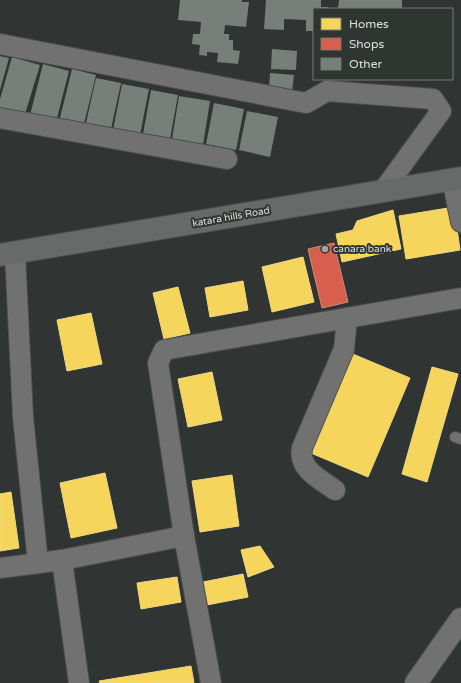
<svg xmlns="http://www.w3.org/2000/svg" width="461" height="683" viewBox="0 0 461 683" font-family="'Varela Round',sans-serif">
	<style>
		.homes { fill: #f6d55c; stroke: #eed883 }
		.shops { fill: #d6604d; stroke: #d88678 }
		.building { fill: #767f7a }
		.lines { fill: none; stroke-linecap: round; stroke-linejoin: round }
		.service-casing { stroke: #4c4f4d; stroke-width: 12 }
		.minor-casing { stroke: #4c4f4d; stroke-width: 22 }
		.tertiary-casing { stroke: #4c4f4d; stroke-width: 24 }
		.secondary-casing { stroke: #4c4f4d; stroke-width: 24 }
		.service { stroke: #707170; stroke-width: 10 }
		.minor { stroke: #707170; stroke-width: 20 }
		.tertiary { stroke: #707170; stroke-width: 22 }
		.secondary { stroke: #676a69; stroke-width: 22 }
		.poi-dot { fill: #a0a4a1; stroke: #2f3531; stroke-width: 1.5 }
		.labels { text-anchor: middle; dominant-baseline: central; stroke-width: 4; stroke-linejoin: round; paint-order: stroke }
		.street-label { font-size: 10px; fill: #dce0dd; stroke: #2f3531 }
		.poi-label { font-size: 10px; fill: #dce0dd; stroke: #2f3531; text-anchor: start }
	</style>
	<rect width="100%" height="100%" fill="#303432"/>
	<g class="homes">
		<path d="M454,207L460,250L406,259L399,216Z"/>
		<path d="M393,210L401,249L342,262L336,234L353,230L357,221Z"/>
		<path d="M303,257L314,302L272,312L262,267Z"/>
		<path d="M243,281L248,310L210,317L205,288Z"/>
		<path d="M178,287L190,333L164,339L153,293Z"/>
		<path d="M91,313L102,364L67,371L57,320Z"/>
		<path d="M348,352L410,378L368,477L306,451Z"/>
		<path d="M432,367L458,374L427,482L402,474Z"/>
		<path d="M212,372L222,420L188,427L178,379Z"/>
		<path d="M105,473L117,528L71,538L60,483Z"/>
		<path d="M232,475L239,526L200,532L192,481Z"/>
		<path d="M11,492L19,548L0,551V494Z"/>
		<path d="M260,546L274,567L248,577L241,550Z"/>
		<path d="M243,574L248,597L207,605L203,582Z"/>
		<path d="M177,577L181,602L141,609L137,583Z"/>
		<path d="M191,666L194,683H100L99,681Z"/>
	</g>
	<path class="shops" d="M334,243L348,302L322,308L308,249Z"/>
	<g class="building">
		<path d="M180,0H242V2H249L246,27L225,25L224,34H229V40H233V50L240,51L238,64L217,62L218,53L207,52V56L199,55L200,45L192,44L193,34H200L201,22L178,20Z"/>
		<path d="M266,0H321V7H328V9H314V31H306V20L284,19V30L264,29Z"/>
		<path d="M339,0H402V9H338Z"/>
		<path d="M272,49L297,51L296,70L271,69Z"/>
		<path d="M0,56L9,58L0,90Z"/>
		<path d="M12,57L40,65L25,114L0,107V99Z"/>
		<path d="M43,64L69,71L56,122L30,115Z"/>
		<path d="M72,69L96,75L83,128L59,122Z"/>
		<path d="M270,73L294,75L292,92L269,90Z"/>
		<path d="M96,78L121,83L111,129L86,123Z"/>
		<path d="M122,84L149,89L140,135L113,130Z"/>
		<path d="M151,90L178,95L170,139L143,134Z"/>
		<path d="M179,96L210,101L203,145L172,139Z"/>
		<path d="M214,103L244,109L236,150L206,144Z"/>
		<path d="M247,111L278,117L270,157L239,150Z"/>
	</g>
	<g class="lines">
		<g class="service-casing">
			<path id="service" d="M455,437L461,439"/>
		</g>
		<g class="minor-casing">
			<g id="minor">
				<path d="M0,44L306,103L327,91L433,99L441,111L383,191"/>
				<path d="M0,118L227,159"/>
				<path d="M452,179L461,222"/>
				<path d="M15,253L23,417L38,563"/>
				<path d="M335,490C320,479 298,469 302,448L344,349L347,318"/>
				<path d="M62,560L79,683"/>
				<path d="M0,568L62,560L184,536"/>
				<path d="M211,683L184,536L158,363L164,350L461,298"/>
			</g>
		</g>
		<g class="tertiary-casing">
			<path id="tertiary" d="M416,683L461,619"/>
		</g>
		<g class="secondary-casing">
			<path id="secondary" d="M0,255L461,178"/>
		</g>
		<use href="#service" class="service"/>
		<use href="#minor" class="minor"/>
		<use href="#tertiary" class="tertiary"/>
		<use href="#secondary" class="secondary"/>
	</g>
	<circle class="poi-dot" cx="325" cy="249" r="4"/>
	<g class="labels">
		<g class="street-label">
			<text transform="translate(231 217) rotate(-10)">katara hills Road</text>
		</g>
		<g class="poi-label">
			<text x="333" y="249">canara bank</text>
		</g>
	</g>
	<rect x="313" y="8" width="140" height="72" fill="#2f3531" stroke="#747976"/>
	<rect x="321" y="18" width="20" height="12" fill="#f6d55c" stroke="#747976"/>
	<text x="349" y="28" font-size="12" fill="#dce0dd">Homes</text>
	<rect x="321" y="38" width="20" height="12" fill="#d6604d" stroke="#747976"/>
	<text x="349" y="48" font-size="12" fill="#dce0dd">Shops</text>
	<rect x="321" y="58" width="20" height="12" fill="#767f7a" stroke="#747976"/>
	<text x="349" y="68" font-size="12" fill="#dce0dd">Other</text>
</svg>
